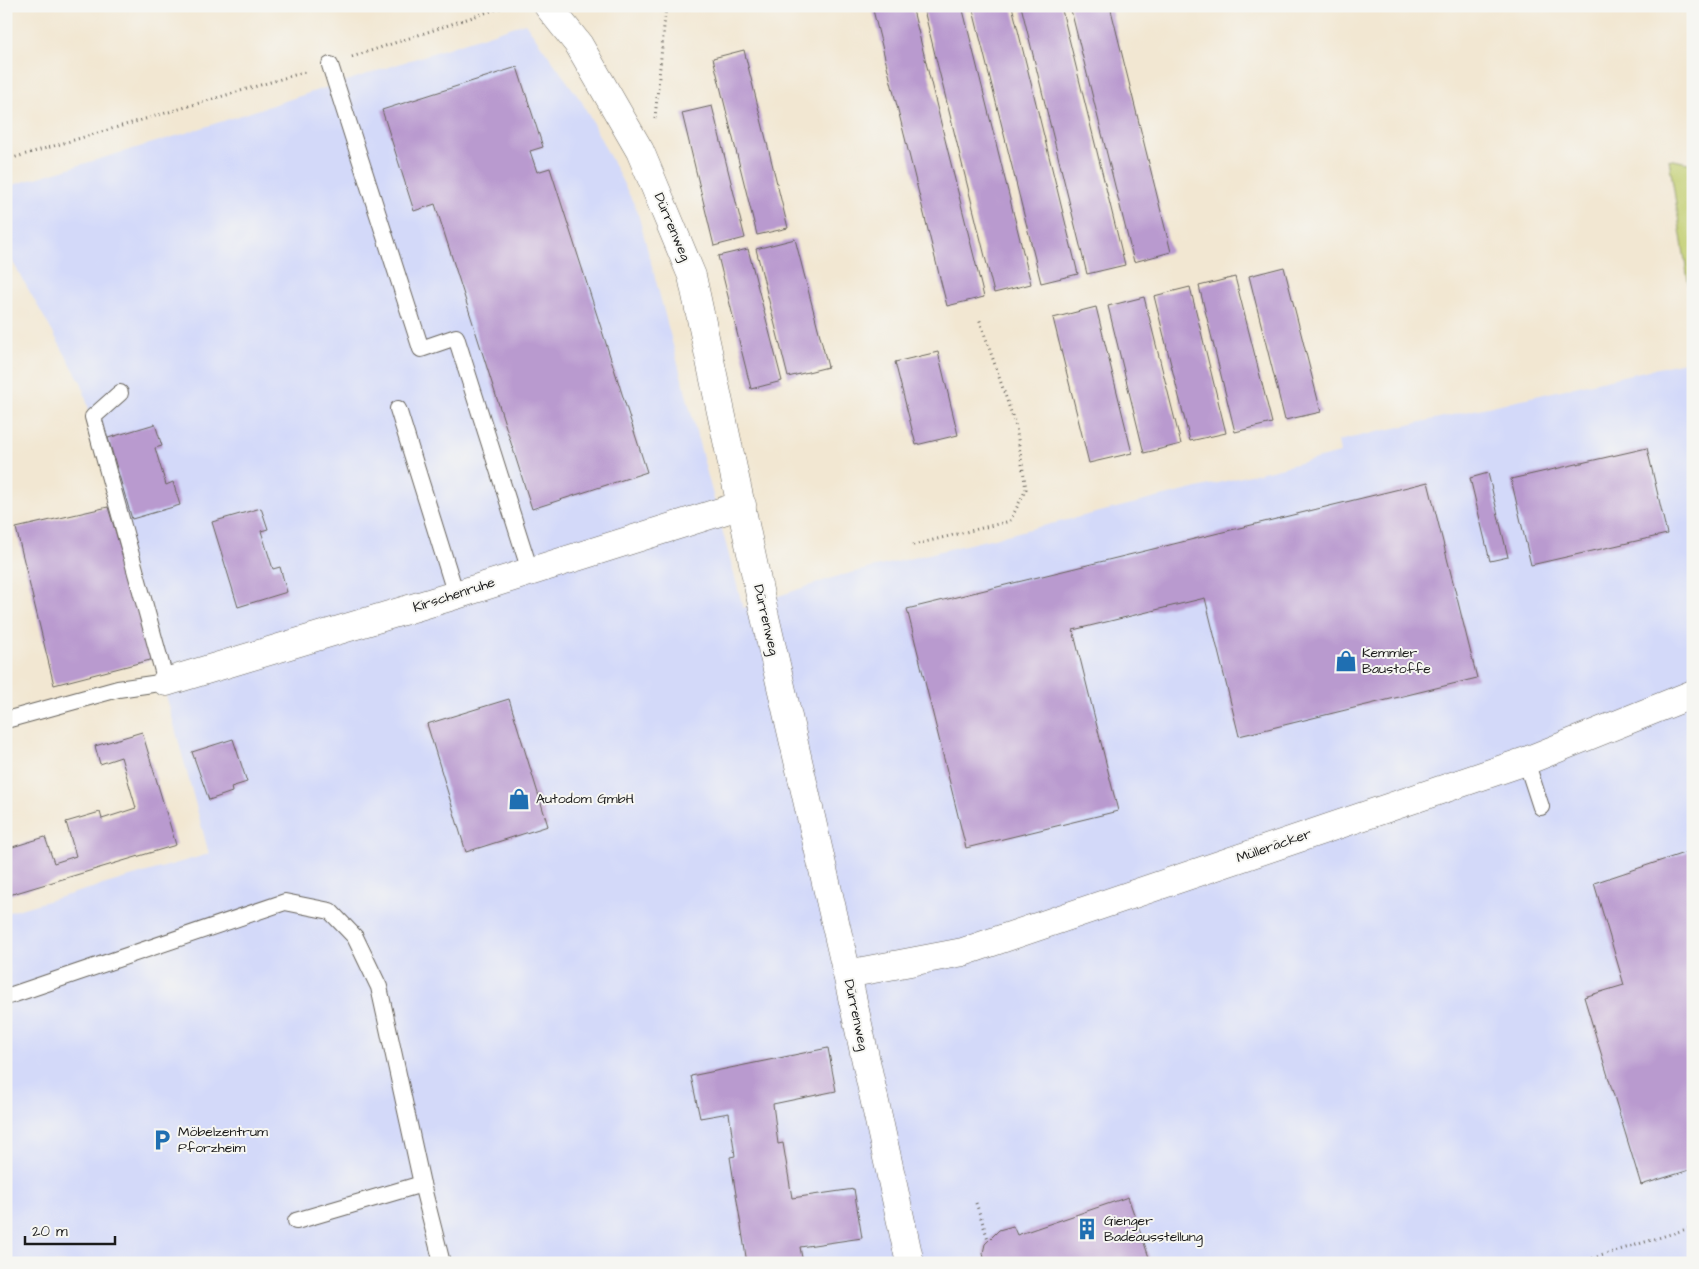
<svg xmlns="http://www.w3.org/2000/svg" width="1699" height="1269" viewBox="0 0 1699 1269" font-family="'Architects Daughter',sans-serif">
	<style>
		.built { fill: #d3d9f9 }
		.green { fill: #c1cd6e; stroke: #6e7445 }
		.building { fill: #b99acf }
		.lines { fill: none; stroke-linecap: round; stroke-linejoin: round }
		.service-casing { stroke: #67635c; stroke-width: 18 }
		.minor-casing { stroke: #67635c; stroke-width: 29 }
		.path { stroke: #67635c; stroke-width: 3; stroke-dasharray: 1 4; stroke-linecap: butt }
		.service { stroke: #fff; stroke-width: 16 }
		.minor { stroke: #fff; stroke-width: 28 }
		.labels { text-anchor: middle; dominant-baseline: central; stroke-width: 4; stroke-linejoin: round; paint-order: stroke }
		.street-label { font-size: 14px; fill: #1c1c1c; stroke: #f6f6f2 }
		.poi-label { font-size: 14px; fill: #1c1c1c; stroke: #f6f6f2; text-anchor: start }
	</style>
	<rect width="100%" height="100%" fill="#f6f6f2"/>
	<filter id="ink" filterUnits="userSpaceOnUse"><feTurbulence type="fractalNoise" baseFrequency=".02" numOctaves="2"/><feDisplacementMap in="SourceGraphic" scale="10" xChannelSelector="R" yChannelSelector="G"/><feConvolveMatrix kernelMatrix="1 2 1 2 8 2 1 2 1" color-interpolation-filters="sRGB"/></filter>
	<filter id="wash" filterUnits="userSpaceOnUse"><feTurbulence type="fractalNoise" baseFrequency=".0096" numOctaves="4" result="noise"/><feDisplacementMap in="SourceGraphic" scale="20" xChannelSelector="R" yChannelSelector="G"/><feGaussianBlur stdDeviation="1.12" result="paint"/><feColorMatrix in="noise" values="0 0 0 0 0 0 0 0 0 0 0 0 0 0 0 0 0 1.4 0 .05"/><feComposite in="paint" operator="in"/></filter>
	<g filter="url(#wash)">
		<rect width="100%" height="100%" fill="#f2e7d2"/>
		<path class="built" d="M525,23L582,102L637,210L743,608L835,577L1340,453L1338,441L1693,360V1263H6V913L209,854L82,384L6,250V187L186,133Z"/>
		<path class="green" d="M1669,159L1693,164V312Z"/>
		<g id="blocks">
			<g class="building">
				<path d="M872,6H912L984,297L947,306Z"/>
				<path d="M923,6H962L1031,284L994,293Z"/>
				<path d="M972,6H1012L1078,274L1041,283Z"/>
				<path d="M1021,6H1061L1125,265L1087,274Z"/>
				<path d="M1070,6H1110L1171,252L1134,262Z"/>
				<path d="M744,50L788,228L757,235L713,58Z"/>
				<path d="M517,67L543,147L530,151L537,172L550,168L647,472L532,509L435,204L414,211L382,110Z"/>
				<path d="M712,106L745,238L714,246L682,113Z"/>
				<path d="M795,239L828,367L788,377L756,249Z"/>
				<path d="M748,249L782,381L751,389L718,256Z"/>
				<path d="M1284,267L1321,412L1285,420L1249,276Z"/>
				<path d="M1235,277L1272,423L1235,432L1199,286Z"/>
				<path d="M1190,287L1226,433L1190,441L1154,296Z"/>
				<path d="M1144,297L1181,444L1144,453L1108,306Z"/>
				<path d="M1096,307L1132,453L1089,463L1053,318Z"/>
				<path d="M938,352L958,435L916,445L895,362Z"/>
				<path d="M155,424L162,446L155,448L166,485L173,482L180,505L132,519L108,438Z"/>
				<path d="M1647,448L1667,534L1531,565L1511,479Z"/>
				<path d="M1488,473L1508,557L1490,561L1470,478Z"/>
				<path d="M1428,482L1477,678L1239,736L1205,598L1073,630L1118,811L966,848L907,609Z"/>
				<path d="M108,507L154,659L54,685L16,528Z"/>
				<path d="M261,508L268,529L261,531L273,569L280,567L287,592L238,607L212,522Z"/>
				<path d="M509,699L548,826L466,852L427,724Z"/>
				<path d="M142,732L176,845L6,896V849L45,837L54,863L76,856L66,822L100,812L102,819L136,808L121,757L100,764L95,746Z"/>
				<path d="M233,739L247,782L231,787L232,792L209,800L192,752Z"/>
				<path d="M1693,850V1169L1641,1185L1584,997L1624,985L1594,883Z"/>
				<path d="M828,1048L836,1091L773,1104L778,1144L783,1143L792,1198L854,1189L862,1238L800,1247L803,1263H747L730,1157L735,1156L729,1113L700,1118L691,1076Z"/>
				<path d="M1128,1197L1151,1263H985L983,1253L985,1244L999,1230L1013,1226L1017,1235Z"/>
			</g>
		</g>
	</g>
	<g filter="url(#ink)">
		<use href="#blocks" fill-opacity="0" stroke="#67635c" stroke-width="1"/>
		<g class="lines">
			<g class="service-casing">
				<g id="service">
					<path d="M330,65L421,349L456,337L530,571"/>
					<path d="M398,409L456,595"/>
					<path d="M6,720L118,689L166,682L93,417L120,393"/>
					<path d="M1526,761L1541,807"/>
					<path d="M6,997L285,902L330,911L355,937L379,987L422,1184L442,1263"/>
					<path d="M296,1221L422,1184"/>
				</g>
			</g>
			<g class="minor-casing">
				<g id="minor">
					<path d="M548,6L579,45L640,151L692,276L760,595L847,974L910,1263"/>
					<path d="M166,682L456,595L742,505"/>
					<path d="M847,974L963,952L1526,761L1693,694"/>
				</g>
			</g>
			<g class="path">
				<path d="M352,57L506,6"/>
				<path d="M655,118L666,6"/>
				<path d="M6,160L308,71"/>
				<path d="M913,545L1010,521L1026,489L1016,427L979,318"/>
				<path d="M976,1203L988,1239"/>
				<path d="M1578,1263L1693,1227"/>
			</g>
			<use href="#service" class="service"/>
			<use href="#minor" class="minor"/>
		</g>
	</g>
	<defs>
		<g id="shop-bare" transform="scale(1.725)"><path d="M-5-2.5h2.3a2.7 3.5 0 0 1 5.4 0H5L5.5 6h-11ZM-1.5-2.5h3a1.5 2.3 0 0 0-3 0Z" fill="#1f6fb2" stroke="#f6f6f2" stroke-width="2.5" paint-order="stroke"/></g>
		<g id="parking-bare" transform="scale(1.725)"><path d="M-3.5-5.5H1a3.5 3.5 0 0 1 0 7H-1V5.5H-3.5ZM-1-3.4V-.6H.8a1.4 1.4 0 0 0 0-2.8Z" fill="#1f6fb2" stroke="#f6f6f2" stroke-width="2.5" paint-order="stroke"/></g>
		<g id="building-bare" transform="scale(1.725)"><path d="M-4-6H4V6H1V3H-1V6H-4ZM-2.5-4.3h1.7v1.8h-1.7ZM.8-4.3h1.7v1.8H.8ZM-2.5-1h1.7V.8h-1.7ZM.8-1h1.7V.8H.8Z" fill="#1f6fb2" stroke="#f6f6f2" stroke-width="2.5" paint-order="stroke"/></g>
	</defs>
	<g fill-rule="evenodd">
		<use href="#shop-bare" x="1346" y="661"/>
		<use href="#shop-bare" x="519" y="799"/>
		<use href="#parking-bare" x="162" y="1140"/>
		<use href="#building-bare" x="1087" y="1229"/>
	</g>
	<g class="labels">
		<g class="street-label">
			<text transform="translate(672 227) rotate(67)">Dürrenweg</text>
			<text transform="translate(454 595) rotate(-18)">Kirschenruhe</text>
			<text transform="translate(766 620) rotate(77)">Dürrenweg</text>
			<text transform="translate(1274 846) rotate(-19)">Mülleräcker</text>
			<text transform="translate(856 1015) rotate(78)">Dürrenweg</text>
		</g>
		<g class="poi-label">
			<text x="1362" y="653">Kemmler<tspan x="1362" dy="16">Baustoffe</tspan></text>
			<text x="536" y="799">Autodom GmbH</text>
			<text x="178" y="1132">Möbelzentrum<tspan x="178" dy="16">Pforzheim</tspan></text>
			<text x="1104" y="1221">Gienger<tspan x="1104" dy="16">Badeausstellung</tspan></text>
		</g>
	</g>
	<rect width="1699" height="1269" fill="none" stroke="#f6f6f2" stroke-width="25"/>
	<path d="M25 1236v8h90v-8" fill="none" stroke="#1c1c1c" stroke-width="2.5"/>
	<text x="32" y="1236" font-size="15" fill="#1c1c1c" stroke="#f6f6f2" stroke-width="4" paint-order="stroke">20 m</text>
</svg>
